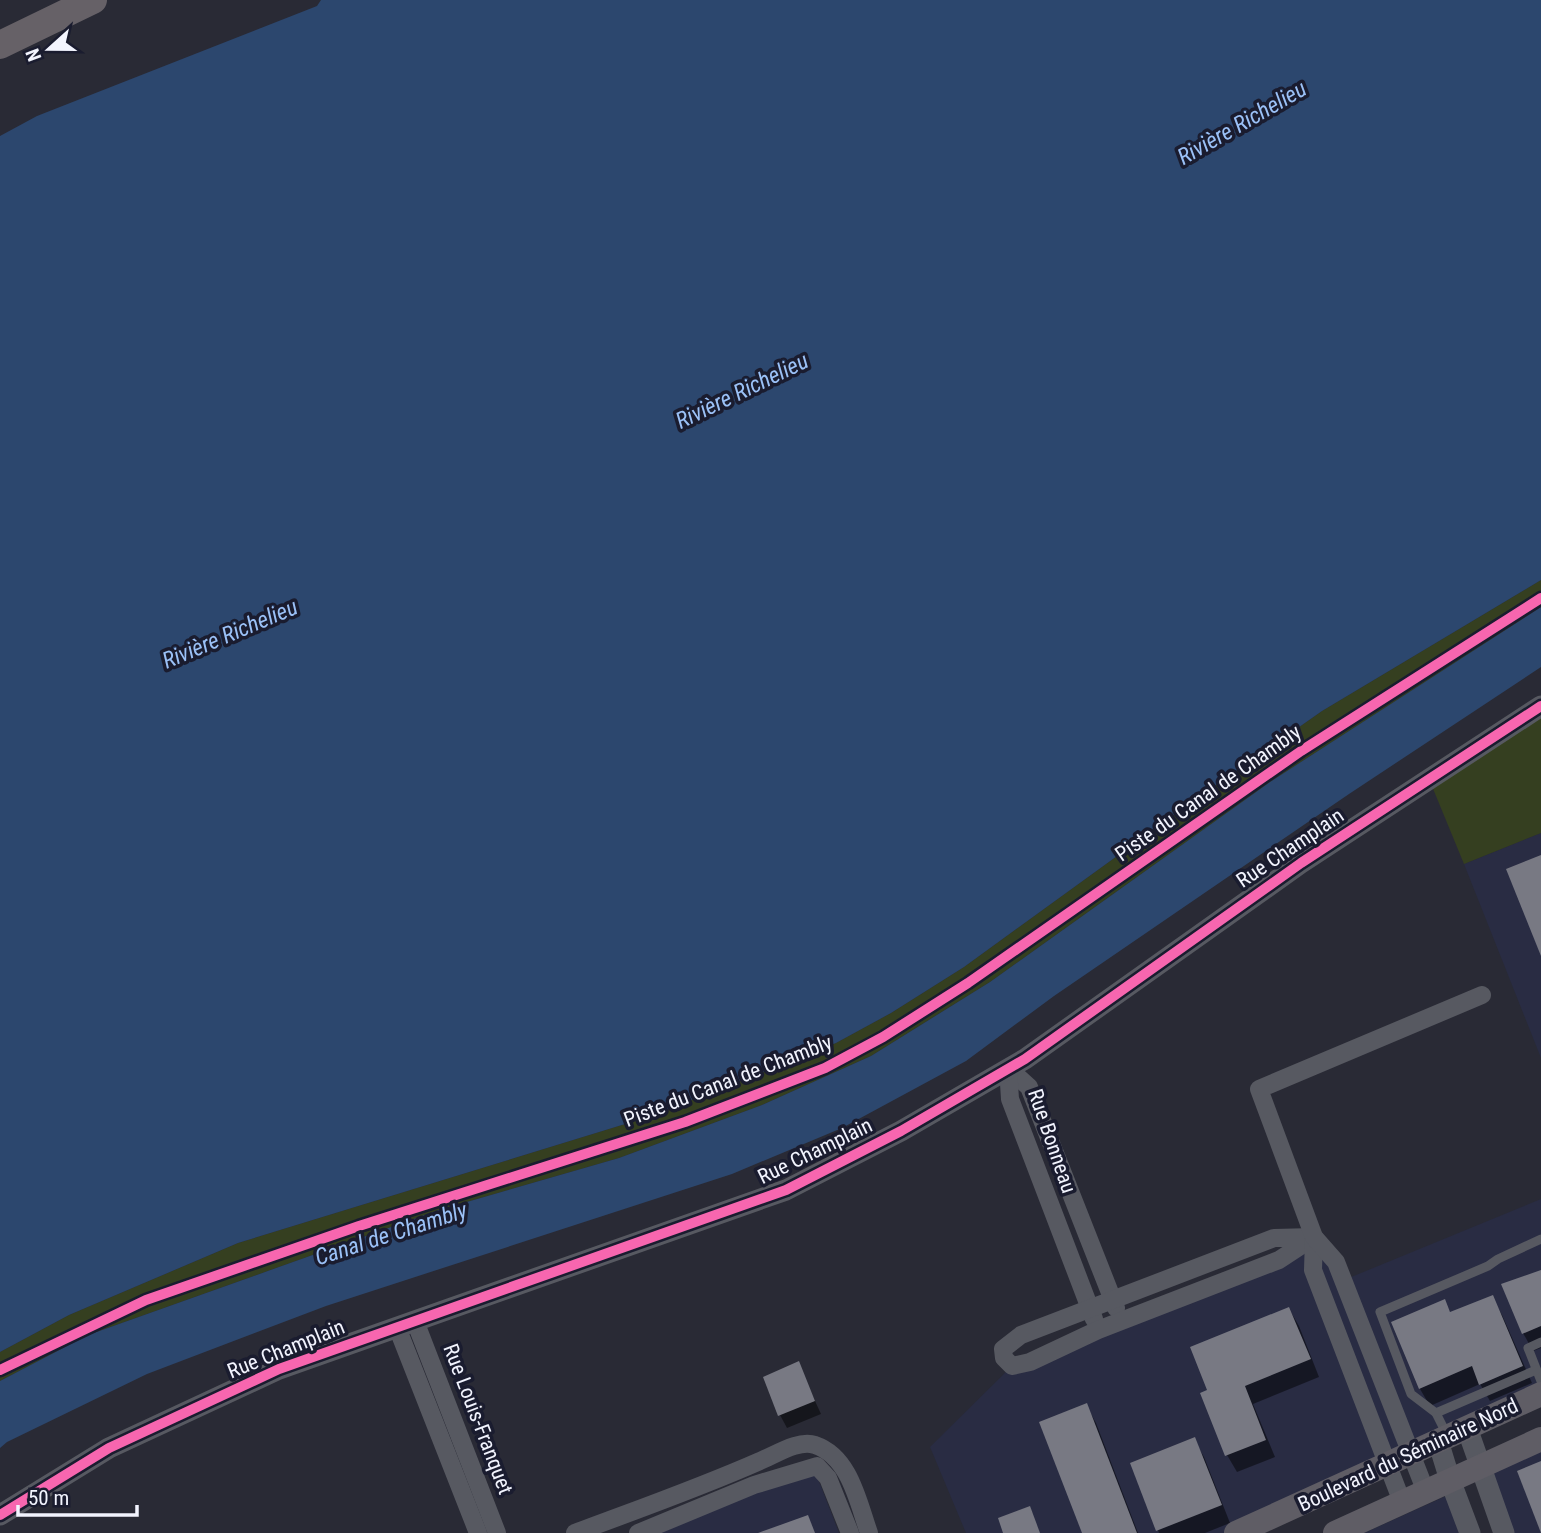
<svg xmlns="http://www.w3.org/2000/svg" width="1541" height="1533" viewBox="0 0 1541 1533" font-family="'Roboto Condensed',sans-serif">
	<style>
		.built { fill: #292c43 }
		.green { fill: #353f20 }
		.water { fill: #2c476e }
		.shadow { fill: #0007 }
		.building { fill: #787983 }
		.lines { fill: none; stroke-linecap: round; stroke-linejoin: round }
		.service { stroke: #575961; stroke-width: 9 }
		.minor { stroke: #575961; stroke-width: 18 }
		.tertiary { stroke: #575961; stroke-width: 21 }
		.secondary { stroke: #5f5d65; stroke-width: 24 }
		.primary { stroke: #666167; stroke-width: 28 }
		.cycleway-casing { stroke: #1a1c2f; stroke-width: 15 }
		.cycleway { stroke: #f766af; stroke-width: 10 }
		.labels { text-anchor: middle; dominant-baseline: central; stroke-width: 7; stroke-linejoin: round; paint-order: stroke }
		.street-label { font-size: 21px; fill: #f2f4fe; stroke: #1a1c2f }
		.water-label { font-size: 23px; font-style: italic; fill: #9bc1f7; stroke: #1a1c2f }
	</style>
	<rect width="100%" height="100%" fill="#292a35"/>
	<g class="built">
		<path d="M1541,833V1058L1464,864Z"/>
		<path d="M1541,1199V1394L1236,1533H966L930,1447L1012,1366L1314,1237L1344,1280Z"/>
		<path d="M1541,1439V1533H1509L1481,1467Z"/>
		<path d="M815,1471L839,1533H642Z"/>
		<path d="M1446,1496L1459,1533H1364Z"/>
	</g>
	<g class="green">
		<path d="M1541,580V607L1270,782L990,982L871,1056L762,1105L619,1158L439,1210L88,1335L0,1381V1352L69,1315L238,1243L648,1117L836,1043L891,1013L964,967L1182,809L1322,711Z"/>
		<path d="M1541,706V833L1464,864L1429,779Z"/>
	</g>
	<g class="water">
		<path d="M321,0H1541V580L1322,711L1182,809L964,967L891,1013L836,1043L648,1117L238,1243L69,1315L0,1352V136L37,116L317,6Z"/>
		<path d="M1541,607V667L1349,794L1054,996L966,1061L842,1128L732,1174L326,1306L147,1374L7,1442L0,1448V1381L88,1335L439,1210L619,1158L762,1105L871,1056L990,982L1270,782Z"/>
	</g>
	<g class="shadow">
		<path d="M1541,1271V1348L1533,1351L1523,1333Z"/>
		<path d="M1492,1298L1502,1315L1532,1383L1490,1401L1480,1384L1430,1406L1420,1389L1394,1323L1444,1301L1451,1314Z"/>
		<path d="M1289,1309L1299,1326L1319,1377L1253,1404L1275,1457L1237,1472L1227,1455L1209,1391Z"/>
		<path d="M798,1364L821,1414L787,1428L780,1415Z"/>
		<path d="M1086,1405L1096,1423L1138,1533H1083Z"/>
		<path d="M1194,1440L1204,1457L1230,1523L1205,1533H1159L1158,1530Z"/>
	</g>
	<g class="building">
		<path d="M1541,855V956L1506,869Z"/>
		<path d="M1541,1270V1326L1522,1334L1501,1284Z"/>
		<path d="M1493,1295L1523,1366L1479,1385L1472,1366L1419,1389L1391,1322L1445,1299L1450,1312Z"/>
		<path d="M1289,1307L1311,1359L1245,1386L1266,1440L1225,1456L1200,1393L1207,1390L1190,1347Z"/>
		<path d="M799,1361L815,1401L778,1416L763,1377Z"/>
		<path d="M1087,1403L1137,1533H1082L1039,1422Z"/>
		<path d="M1195,1437L1222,1505L1156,1531L1130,1463Z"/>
		<path d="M1541,1461V1533L1517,1471Z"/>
		<path d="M1030,1506L1040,1533H1003L998,1518Z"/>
		<path d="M808,1515L815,1533H758Z"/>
	</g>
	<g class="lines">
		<g class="service">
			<path d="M1541,1342L1528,1348L1541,1381"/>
			<path d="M1436,1413L1536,1370"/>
			<path d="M1447,1435L1436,1413L1411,1394L1380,1312L1488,1266L1498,1259L1541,1239"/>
		</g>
		<g class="minor">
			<path d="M1008,1068L1029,1087L1116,1308"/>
			<path d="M1008,1068L1010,1099L1094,1319"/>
			<path d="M1314,1237L1279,1260L1098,1330L1030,1362L1012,1366L1004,1358L1003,1349L1021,1335L1274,1238Z"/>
			<path d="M1314,1237L1313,1270L1402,1502"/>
			<path d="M415,1321L497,1533"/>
			<path d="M397,1327L478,1533"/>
			<path d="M1426,1492L1336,1262L1314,1237L1259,1089L1482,995"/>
			<path d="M575,1533C636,1510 699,1488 760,1461C775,1455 799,1439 815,1445C850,1457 858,1502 869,1533"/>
			<path d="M638,1533L754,1485L817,1466L828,1478L850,1533"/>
		</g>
		<g class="tertiary">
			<path d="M1467,1428L1504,1533"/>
			<path d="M1438,1441L1450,1480L1470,1533"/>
			<path d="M0,1515L109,1448L279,1369L786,1190L901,1131L1025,1059L1301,863L1541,706"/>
		</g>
		<g class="secondary">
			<path d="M1236,1533L1541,1394"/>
			<path d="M1335,1533L1541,1439"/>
		</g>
		<path class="primary" d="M0,45L93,0"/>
		<g class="cycleway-casing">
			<g id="cycleway">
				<path d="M0,1370L146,1300L359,1226L685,1122L825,1068L883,1037L968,983L1301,751L1541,598"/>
				<path d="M0,1515L109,1448L279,1369L786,1190L901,1131L1025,1059L1301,863L1541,706"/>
			</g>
		</g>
		<use href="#cycleway" class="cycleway"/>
	</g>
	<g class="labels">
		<g class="street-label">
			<text transform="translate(1208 793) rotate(-35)">Piste du Canal de Chambly</text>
			<text transform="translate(1290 848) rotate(-34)">Rue Champlain</text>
			<text transform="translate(728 1081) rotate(-21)">Piste du Canal de Chambly</text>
			<text transform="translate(1052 1141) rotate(71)">Rue Bonneau</text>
			<text transform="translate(815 1151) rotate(-26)">Rue Champlain</text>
			<text transform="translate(286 1349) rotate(-22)">Rue Champlain</text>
			<text transform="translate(478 1419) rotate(69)">Rue Louis-Franquet</text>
			<text transform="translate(1408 1455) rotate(-25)">Boulevard du Séminaire Nord</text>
		</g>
		<g class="water-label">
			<text transform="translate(1242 123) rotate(-30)">Rivière Richelieu</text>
			<text transform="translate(742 391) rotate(-26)">Rivière Richelieu</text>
			<text transform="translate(230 634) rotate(-23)">Rivière Richelieu</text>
			<text transform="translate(391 1234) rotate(-18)">Canal de Chambly</text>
		</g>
	</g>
	<g transform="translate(49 49) rotate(249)" stroke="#1a1c2f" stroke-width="5" paint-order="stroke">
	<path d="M0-5L12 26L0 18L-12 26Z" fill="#f2f4fe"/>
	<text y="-10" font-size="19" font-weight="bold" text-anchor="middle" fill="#f2f4fe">N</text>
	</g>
	<path d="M18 1505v10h119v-10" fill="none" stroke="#f2f4fe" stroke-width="3.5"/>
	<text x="28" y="1505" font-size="21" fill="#f2f4fe" stroke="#1a1c2f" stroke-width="5" paint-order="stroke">50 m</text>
</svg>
